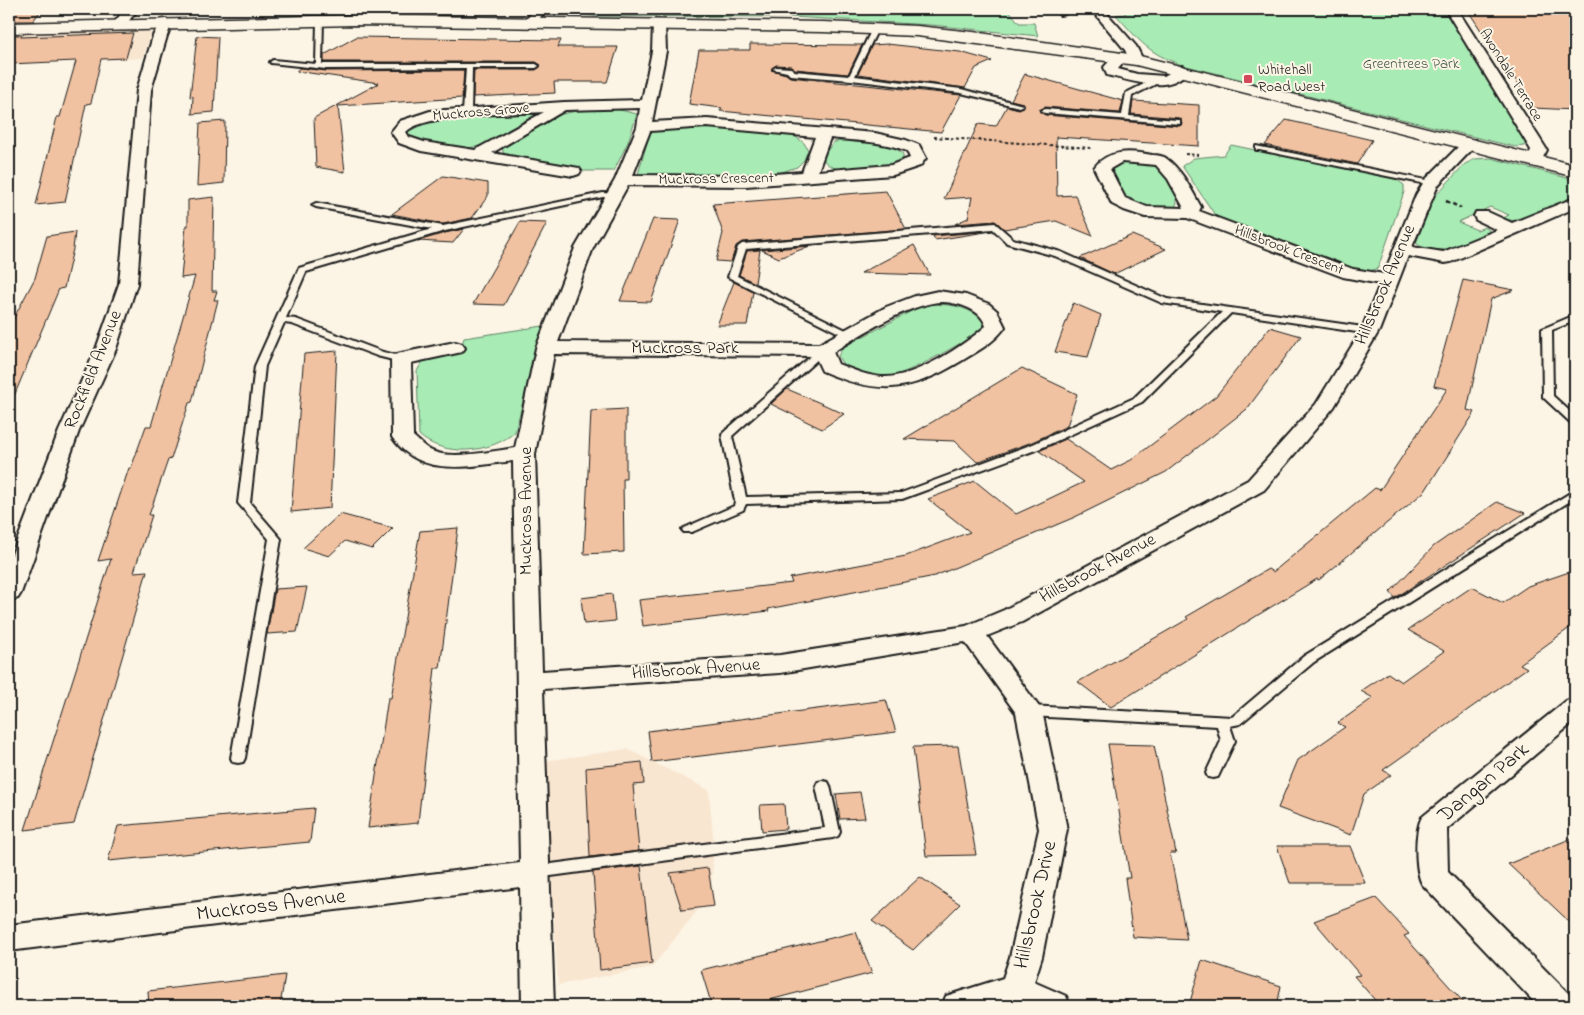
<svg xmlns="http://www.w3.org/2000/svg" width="1584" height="1015" viewBox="0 0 1584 1015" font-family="'Indie Flower',sans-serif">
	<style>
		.built { fill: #f9e6d1 }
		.green { fill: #a8ebb4; stroke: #628468 }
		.building { fill: #f1c2a1; stroke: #1c1c1c }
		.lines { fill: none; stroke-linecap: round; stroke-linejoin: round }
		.lane-casing { stroke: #1c1c1c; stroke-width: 4 }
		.street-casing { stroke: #1c1c1c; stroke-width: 4 }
		.secondary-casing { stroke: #1c1c1c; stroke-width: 3 }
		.path-far1 { stroke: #1c1c1c; stroke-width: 2; stroke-dasharray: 3 2.5; stroke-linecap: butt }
		.path { stroke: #1c1c1c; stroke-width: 2.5; stroke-dasharray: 4 3; stroke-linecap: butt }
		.lane { fill: #fcf5e5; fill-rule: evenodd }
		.street { fill: #fcf5e5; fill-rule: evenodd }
		.secondary { fill: #fcf5e5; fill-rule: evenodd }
		.poi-dot { fill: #d1495b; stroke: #fcf5e5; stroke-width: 2 }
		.labels { text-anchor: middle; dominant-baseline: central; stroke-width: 4; stroke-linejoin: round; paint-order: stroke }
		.far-park-label { font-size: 15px; fill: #465a4a; stroke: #fcf5e5 }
		.far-poi-label { font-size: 15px; fill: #1c1c1c; stroke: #fcf5e5; text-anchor: start }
		.far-street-label { font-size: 15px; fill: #1c1c1c; stroke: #fcf5e5 }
		.street-label { font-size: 18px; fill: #1c1c1c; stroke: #fcf5e5 }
		.near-street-label { font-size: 21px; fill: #1c1c1c; stroke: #fcf5e5 }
	</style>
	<rect width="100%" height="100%" fill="#fcf5e5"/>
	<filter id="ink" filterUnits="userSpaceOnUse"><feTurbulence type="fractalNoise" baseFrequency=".02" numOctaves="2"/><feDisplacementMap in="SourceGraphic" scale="10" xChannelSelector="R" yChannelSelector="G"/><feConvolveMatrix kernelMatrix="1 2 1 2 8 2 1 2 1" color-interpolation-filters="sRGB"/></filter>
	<g filter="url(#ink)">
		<g class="built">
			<path d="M138,27H146L153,31L143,58L9,65V31Z"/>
			<path d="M627,749L709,790L714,846L711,894L652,967L558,985L544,761Z"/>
		</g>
		<g class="green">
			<path d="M558,9H1008L1019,23H1034L1038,36L931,25L791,17L594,16L567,13Z"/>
			<path d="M1168,9H1445L1525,140V146L1515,147L1182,65C1147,53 1140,41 1116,15L1126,14L1124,11Z"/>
			<path d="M590,108L616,109L637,114L628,142L614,171H582L567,165L504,155L502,147L562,114Z"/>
			<path d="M523,112L536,115L535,118C494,141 483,155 433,144C423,142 412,141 406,132C420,113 499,113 523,112Z"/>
			<path d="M711,126L792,134L804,143L808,150L804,160L797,167L773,175L638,174L650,132Z"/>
			<path d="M853,140L890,144L903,154V159C892,169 846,173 832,167C828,165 825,162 823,159L825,153L834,142Z"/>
			<path d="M1231,145L1396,179L1404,185V192L1378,268L1365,273L1348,268L1217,218L1182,166L1194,158L1224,155Z"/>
			<path d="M1491,158L1575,180V198L1537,215L1517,221L1501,219L1509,215L1490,207L1458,222L1477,230L1485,227L1490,231C1469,240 1436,261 1416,243L1434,197L1465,164L1475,159Z"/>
			<path d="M1126,160C1135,161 1145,161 1154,163C1167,167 1183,195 1175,207C1159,211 1132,211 1123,195C1118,188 1115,178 1111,170L1113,166Z"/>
			<path d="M936,304C958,305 967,308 985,320L983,330C960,343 910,375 885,377C878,378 869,375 862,374C851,371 843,367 838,356L843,347L923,305Z"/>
			<path d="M543,326L515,432C490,454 443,457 419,435L417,371L426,356L460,350L464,338Z"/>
		</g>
		<g class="building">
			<path d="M9,9H42L33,21H9Z"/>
			<path d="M1467,9H1563L1575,27V110L1533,108L1502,58H1499Z"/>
			<path d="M133,33L126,58L101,59L91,103L86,104L65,202L36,205L57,117H60L76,61L9,64V35H22L21,37Z"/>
			<path d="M197,36L218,37L214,112L192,114L193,96L190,97Z"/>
			<path d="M356,37L561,40L558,47H618L607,82H554L555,93L473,97L474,70H536L541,65L536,62H324V55Z"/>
			<path d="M750,44L862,45L848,74L795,69L791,66L776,65L771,70L786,74L790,77L961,95L941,132L720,111L722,108L689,104L699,50H750Z"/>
			<path d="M887,44L960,52L992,61L976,68L965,88L858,74L872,45Z"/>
			<path d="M300,68L326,71L464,70L462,98L338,106L345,172L316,167L314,118L379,83L296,71Z"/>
			<path d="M1025,74L1123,101L1120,113L1045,107L1039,110L1045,115L1180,126L1182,124L1180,118L1131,114L1133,101L1199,105V146L1056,137L1057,196L1075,195L1093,236L1056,221L1004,229L995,221L955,224L968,218L972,197L944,199L978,124L996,126L1007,106L1019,109L1024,107L1023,103L1011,100Z"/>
			<path d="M1286,120L1317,127L1372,140L1357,164L1265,145Z"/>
			<path d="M225,121L224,183L197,186L200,123Z"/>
			<path d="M443,176L488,183V196L472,218L443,224L392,214Z"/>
			<path d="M886,191L906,229L742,242L736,246L731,262L716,261L723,233L713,204Z"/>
			<path d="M214,197L212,291H217L214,300H218L192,402L189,403L171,459L168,460L149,515H152L134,572L147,571L74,824L25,830L111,559L98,561L129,468H131L146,426H151L195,276L181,278L186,226H188V200Z"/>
			<path d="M653,219L680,220L651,302L620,301Z"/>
			<path d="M520,222L547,223L504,305L473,304Z"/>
			<path d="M464,229L453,243L418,241L445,233Z"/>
			<path d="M992,231L935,240L933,236Z"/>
			<path d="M75,232L73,249L64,288L59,289L9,408V327L35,278L47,236Z"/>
			<path d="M1132,235L1166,249L1114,274L1080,258Z"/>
			<path d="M914,245L930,275L861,273Z"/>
			<path d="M810,246L779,258L762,250Z"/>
			<path d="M760,250L755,283L739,275L747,251Z"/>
			<path d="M1463,280L1514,290L1491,299L1467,410L1475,412L1425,491L1319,580L1317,579L1258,615L1111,707L1078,682L1188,619L1186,617L1268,569L1273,572L1375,488L1380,490L1447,389L1434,386Z"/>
			<path d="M734,282L753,292L747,325H717Z"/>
			<path d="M1073,303L1101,315L1088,357L1055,352Z"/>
			<path d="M1270,327L1301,336L1247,409L1166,472L1075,517L935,576L768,609L769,611L643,626L639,600L792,583L790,578L906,556L970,532L928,499L975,481L1016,514L1038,504L1084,482L1039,451L1066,439L1111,470L1131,460L1216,396Z"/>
			<path d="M337,351L330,508L291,512L304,354Z"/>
			<path d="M1022,368L1077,394L1067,426L1032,442L977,462L955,441L904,439Z"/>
			<path d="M787,389L825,405L844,414L822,429L771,404Z"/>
			<path d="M626,409V479H623L624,552L584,554L591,411Z"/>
			<path d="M1497,502L1525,513L1395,598L1390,592L1434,546Z"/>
			<path d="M340,514L366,521L393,528L372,549L345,541L329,556L303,548Z"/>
			<path d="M458,528L440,668H435L418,823L368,828L388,698H391L420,531Z"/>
			<path d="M1575,570V624L1520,664L1527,668L1383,770L1391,775L1364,794L1351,835L1278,808L1298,760L1345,727L1338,723L1373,698L1361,691L1388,673L1401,682L1444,651L1408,630L1472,587L1503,603L1528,586Z"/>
			<path d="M307,587L297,632L267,634L275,589Z"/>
			<path d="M612,594L615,621L584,624L581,598Z"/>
			<path d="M886,700L896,732L652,762L648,731Z"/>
			<path d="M1108,744L1154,745L1176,853H1170L1187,940L1133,937L1125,878H1130Z"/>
			<path d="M958,746L976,855L926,856L913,747Z"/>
			<path d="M642,762L644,784L633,785L639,851L590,857L586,768Z"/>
			<path d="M860,792L865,818L840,819L836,794Z"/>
			<path d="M784,804L786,829L762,831L760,805Z"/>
			<path d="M314,808L310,842L108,861L118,826Z"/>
			<path d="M1575,837V927L1508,864Z"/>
			<path d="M1277,846H1350L1365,883H1290Z"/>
			<path d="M641,866L652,963L600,970L593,872Z"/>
			<path d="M708,868L714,906L682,910L670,873Z"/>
			<path d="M920,877L960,904L913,950L872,921Z"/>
			<path d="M1376,898L1409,934L1404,936L1467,1006H1380L1354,976L1360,975L1314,921Z"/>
			<path d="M856,932L872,973L747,1006H712L701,970Z"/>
			<path d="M1202,960L1281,986L1277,1006H1204L1190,1002Z"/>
			<path d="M285,975L280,1006H149L148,991Z"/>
		</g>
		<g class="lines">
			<g class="lane-casing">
				<g id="lane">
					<path d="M1054,9H1060L1065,14L1060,15Z"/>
					<path d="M320,18L323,20L322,64H536L539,66L536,68H472L471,112L467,114L463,112L466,68L326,69L271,63L270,62L273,60L316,64L317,20Z"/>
					<path d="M875,27L878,29L855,76L961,89L1023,105L1019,107L961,93L851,80L790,75L787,72L773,69L776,67L791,68L794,71L849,76L872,29Z"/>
					<path d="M1156,78L1159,80L1154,85L1132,96L1129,116L1177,120H1180V124L1045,113L1041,111L1045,109L1122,115L1126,93Z"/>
					<path d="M1256,146L1431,181L1435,183L1431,185L1259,150H1256Z"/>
					<path d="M603,193L614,194L618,196L614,198L603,197L445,231L306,272L286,318L296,319L383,352L404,357L406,359L401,362L377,356L292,324L284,323L265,366L250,503L281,539L245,758L243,762L238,763L233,762L231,758L269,539L238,503L255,366L299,268L432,229L316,207L312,205L316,203L443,226Z"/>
					<path d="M995,223L1013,239L1061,252L1167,299L1370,328L1375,331L1370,334L1231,313L1142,402L1041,448L902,499L746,504L743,510L692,532H684L682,530L684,528L734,506L735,501L722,435L723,433L820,348H826L828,350L732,436L746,497L901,493L1033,444L1134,398L1222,312L1162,303L1055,256L1007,243L993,229L746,249L737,276L850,332L852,334L847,337L728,277L738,247L742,244Z"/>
					<path d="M1575,315V321L1552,330L1553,396L1575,416V424L1571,423L1543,397L1542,329Z"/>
					<path d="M1575,490V498L1314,662L1240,724L1230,726L1235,741L1218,777L1213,778L1208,777L1206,773L1221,741L1217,726L1029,716L1024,714L1022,711L1024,708L1029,706L1232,717L1304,656Z"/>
					<path d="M823,781L828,782L830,786L840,832L838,836L833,838L536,878L531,876L529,872L531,868L536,866L825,828L816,786L818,782Z"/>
				</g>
			</g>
			<g class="street-casing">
				<g id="street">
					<path d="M125,9H138L124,27H114L113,24Z"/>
					<path d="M534,9H546L535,25H527L525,22Z"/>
					<path d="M1091,9H1103L1136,46L1143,60L1141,63H1131L1125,50Z"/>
					<path d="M1445,9H1457L1547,150L1540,163H1530L1527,160L1531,150Z"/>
					<path d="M166,19L172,23L167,36L151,90L137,284L116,349L79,431L21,593L18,598L9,601V562L59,431L96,349L119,284L137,90L153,36L161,20Z"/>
					<path d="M659,20L665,24L666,51L652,122L707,119L875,133L906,140L919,145L926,158L920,166L893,175L746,186L628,185L593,248L558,342L819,344L886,307L915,296L938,291L966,295L989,304L997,311L1005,327C996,341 978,351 963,360C910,392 880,396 822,371L815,356L554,354L535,454L542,671L780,655L966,626L1004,610L1248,480L1316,404L1361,331L1380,284L1343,277L1187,218L1145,217L1124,210L1112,204L1094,168C1107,149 1132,151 1152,155C1157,155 1164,156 1167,159C1182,170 1192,191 1201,207L1199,211L1353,269L1384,274L1416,195L1425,180L1465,140H1475L1478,143L1438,185L1412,247L1443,252L1497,230L1476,220L1474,216L1476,212H1488L1512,223L1574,198L1575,208L1451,262L1445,263L1408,256L1379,331L1334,407L1264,490L1022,622L987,636L1042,711L1067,829L1042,957L1034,982L1066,996L1070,1006H1023L1014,1002L1001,1006H942L946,996L1003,978L1010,957L1039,829L1016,713L965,642L780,673L543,689L554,1006H522L520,887L9,951V925L520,863L513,461C470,466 421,479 392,437L391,359L394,355L401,353L455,342L462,344L465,348L462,352L411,363L413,436C419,441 425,448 432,451C451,460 493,451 515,448L536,348L575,248L615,180L637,127L640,108L565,110L492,153L579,168L581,171L579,174L573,176L421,151L399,143L391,132L400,121L430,111L564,102L642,100L652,51L653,24ZM544,112L475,150L424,142L409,137L406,132C423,113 515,114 544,112ZM707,127L815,137L802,172L746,176L633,175L650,131ZM830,138C856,141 883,141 907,151L910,158L891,165L818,171ZM1122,162L1156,165L1168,179L1184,208L1147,207L1125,198L1110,169ZM943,302C959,303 981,309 986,326C963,346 918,376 886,377C869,377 853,370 838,364L833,352C860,335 911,302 943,302Z"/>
					<path d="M1121,53L1128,57L1118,69L1137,74L1164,76L1182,66L1189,70C1170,95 1132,81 1107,75L1104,67L1116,54Z"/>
					<path d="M1575,698V721L1447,829L1448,872L1571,996L1575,1006H1538L1422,884C1415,871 1414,831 1422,817L1566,701Z"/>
				</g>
			</g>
			<g class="secondary-casing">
				<path id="secondary" d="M355,15L823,22L917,26L973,32L1136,55L1575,165V177L1136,65L917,36L823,32L355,25L9,33V23Z"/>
			</g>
			<g class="path-far1">
				<path d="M934,137L1091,148"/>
				<path d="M1185,154L1198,155"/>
			</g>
			<path class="path" d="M1446,201L1461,208"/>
			<use href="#lane" class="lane"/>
			<use href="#street" class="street"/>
			<use href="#secondary" class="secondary"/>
		</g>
	</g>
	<rect class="poi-dot" x="1243" y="74" width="10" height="10" rx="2.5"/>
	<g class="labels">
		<g class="far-park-label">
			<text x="1411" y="64">Greentrees Park</text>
		</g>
		<g class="far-poi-label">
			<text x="1258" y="70">Whitehall<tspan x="1258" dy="17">Road West</tspan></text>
		</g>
		<g class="far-street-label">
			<text transform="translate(1511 75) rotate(58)">Avondale Terrace</text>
			<text transform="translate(481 112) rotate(-5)">Muckross Grove</text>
			<text transform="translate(716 179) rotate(-1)">Muckross Crescent</text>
			<text transform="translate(1289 250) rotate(21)">Hillsbrook Crescent</text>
		</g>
		<g class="street-label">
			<text transform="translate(1386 285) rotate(-67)">Hillsbrook Avenue</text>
			<text x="685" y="349">Muckross Park</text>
			<text transform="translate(94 370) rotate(-68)">Rockfield Avenue</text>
			<text transform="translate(527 511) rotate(-90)">Muckross Avenue</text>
			<text transform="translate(1098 569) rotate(-28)">Hillsbrook Avenue</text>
			<text transform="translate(696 670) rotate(-4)">Hillsbrook Avenue</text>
		</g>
		<g class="near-street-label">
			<text transform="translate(1484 783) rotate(-40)">Dangan Park</text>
			<text transform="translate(1036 905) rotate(-77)">Hillsbrook Drive</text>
			<text transform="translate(271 906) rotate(-7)">Muckross Avenue</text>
		</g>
	</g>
	<rect width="1584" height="1015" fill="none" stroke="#fcf5e5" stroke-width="30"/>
	<rect x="15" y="15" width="1554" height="985" fill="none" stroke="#1c1c1c" stroke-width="2" filter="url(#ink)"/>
</svg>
